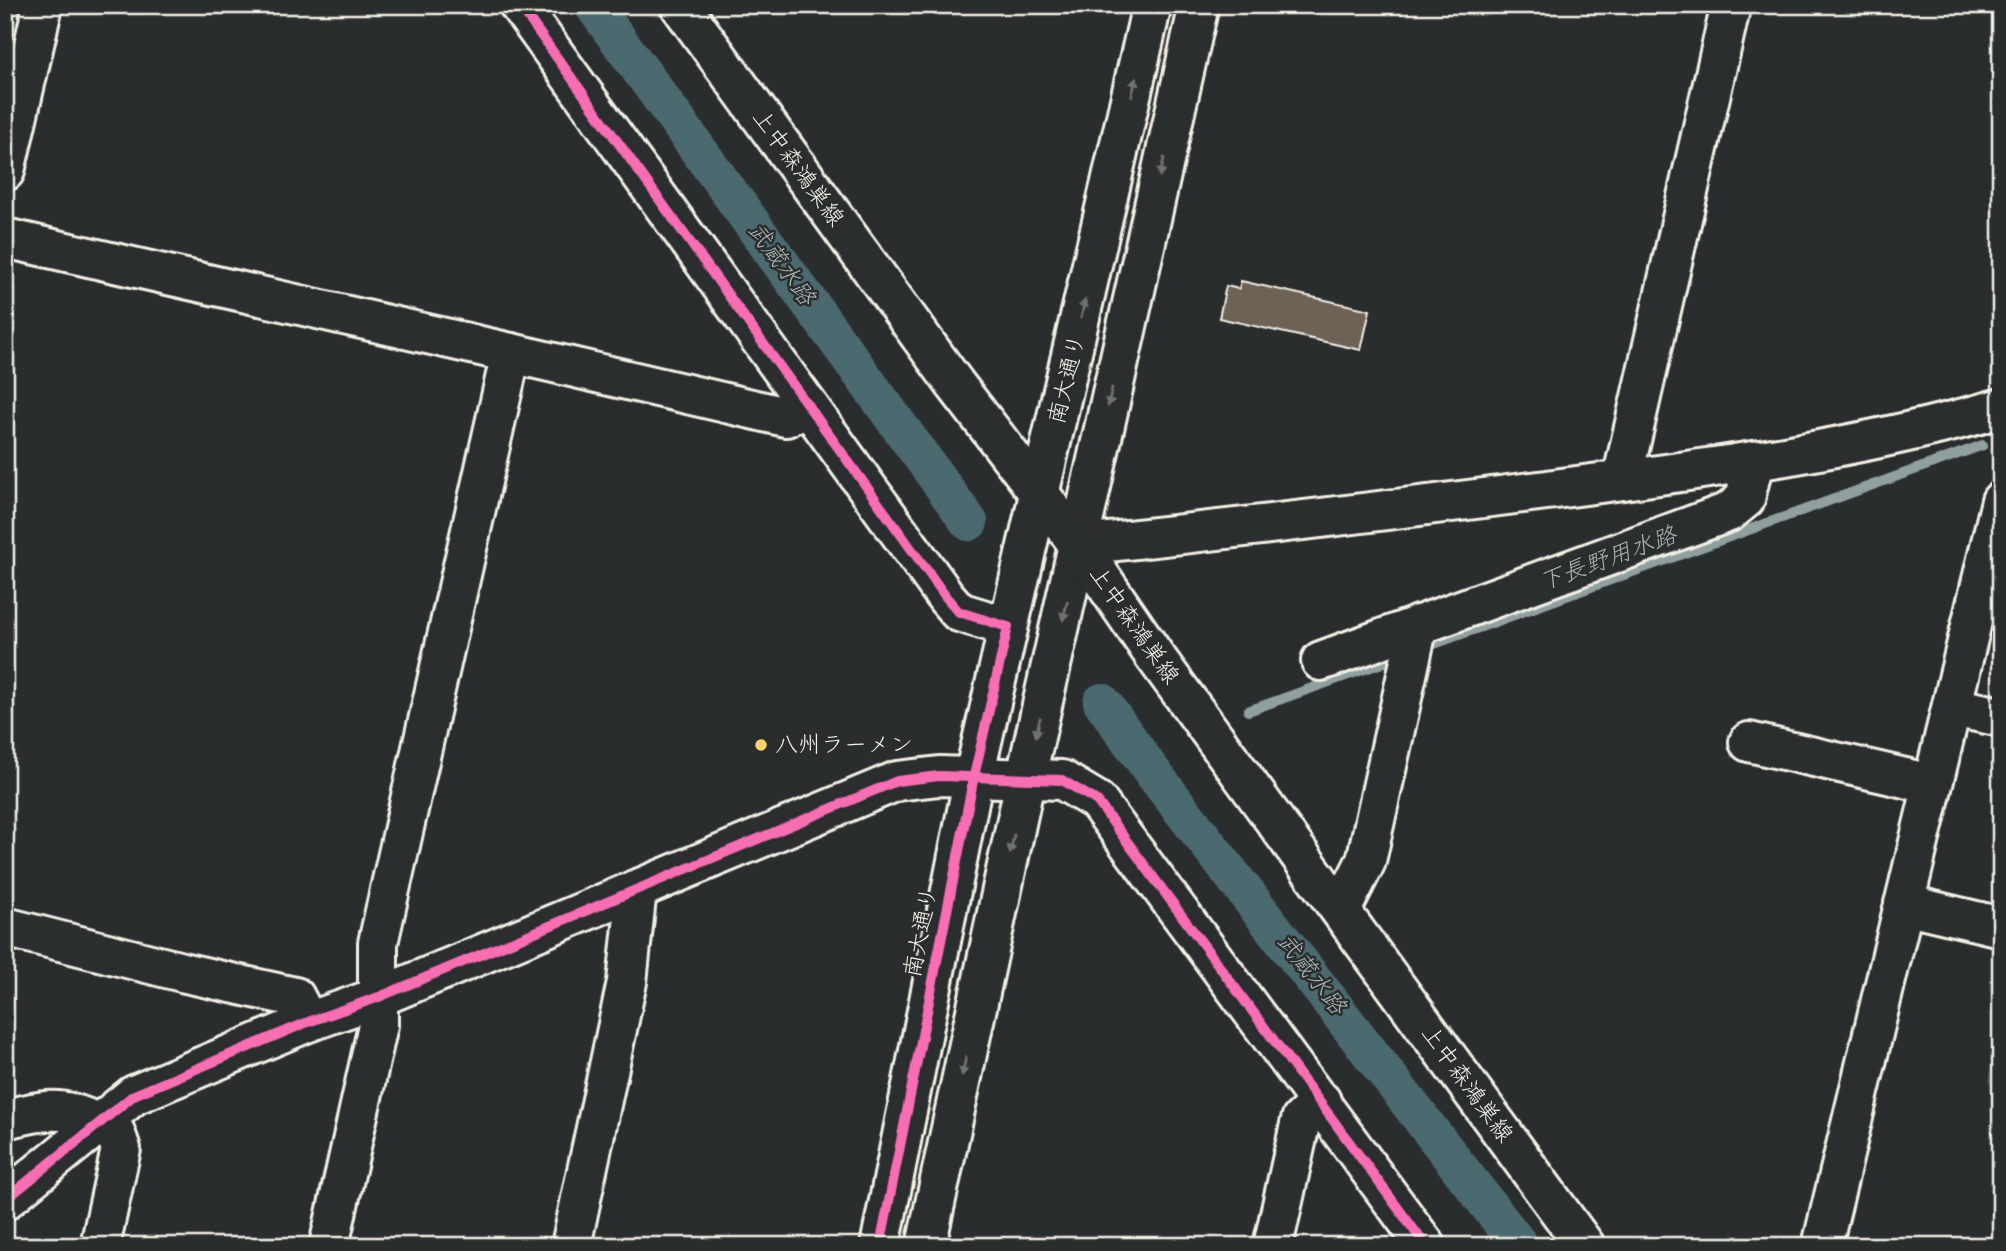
<svg xmlns="http://www.w3.org/2000/svg" width="2006" height="1251" viewBox="0 0 2006 1251" font-family="'Architects Daughter','Klee One',sans-serif">
	<style>
		.lines { fill: none; stroke-linecap: round; stroke-linejoin: round }
		.stream { stroke: #8fa09f; stroke-width: 10 }
		.canal { stroke: #4c6a6f; stroke-width: 38 }
		.building { fill: #6d6254; stroke: #f4f1e8; stroke-width: 2 }
		.minor-casing { stroke: #f4f1e8; stroke-width: 44 }
		.major-casing { stroke: #f4f1e8; stroke-width: 44 }
		.minor { stroke: #2a2d2e; stroke-width: 38 }
		.major { stroke: #2a2d2e; stroke-width: 38 }
		.cycleway-casing { stroke: #2a2d2e; stroke-width: 15 }
		.cycleway { stroke: #f96db3; stroke-width: 10 }
		.oneway { fill: #71726f }
		.poi-dot { fill: #ffd166; stroke: #2a2d2e; stroke-width: 2.5 }
		.labels { text-anchor: middle; dominant-baseline: central; stroke-width: 5; stroke-linejoin: round; paint-order: stroke }
		.street-label { font-size: 23px; fill: #f4f1e8; stroke: #2a2d2e }
		.poi-label { font-size: 23px; fill: #f4f1e8; stroke: #2a2d2e; text-anchor: start }
		.water-label { font-size: 24px; font-style: italic; fill: #a8b4b2; stroke: #2a2d2e }
	</style>
	<rect width="100%" height="100%" fill="#2a2d2e"/>
	<filter id="ink" filterUnits="userSpaceOnUse"><feTurbulence type="fractalNoise" baseFrequency=".0143" numOctaves="2"/><feDisplacementMap in="SourceGraphic" scale="14" xChannelSelector="R" yChannelSelector="G"/><feConvolveMatrix kernelMatrix="1 2 1 2 8 2 1 2 1" color-interpolation-filters="sRGB"/></filter>
	<g filter="url(#ink)">
		<g class="lines">
			<g class="stream">
				<path d="M1423,648L1983,445"/>
				<path d="M1248,711L1404,655"/>
			</g>
			<g class="canal">
				<path d="M593,5L969,522"/>
				<path d="M1102,702L1153,773L1520,1246"/>
			</g>
		</g>
		<path class="building" d="M1241,281L1370,310L1361,350L1219,318L1226,286L1239,289Z"/>
		<g class="lines">
			<g class="minor-casing">
				<g id="minor">
					<path d="M519,5L946,597L959,612L1008,627"/>
					<path d="M5,171L43,5"/>
					<path d="M5,238L511,353"/>
					<path d="M1622,480L1731,5"/>
					<path d="M1079,545C1235,529 1391,510 1547,490C1700,470 1852,451 2001,408"/>
					<path d="M1321,661L1729,512L1745,499L1754,461"/>
					<path d="M1952,707L2001,717"/>
					<path d="M1749,742L1931,784"/>
					<path d="M1904,904L2001,927"/>
					<path d="M1341,910L1366,861L1418,625"/>
					<path d="M5,927L186,973L295,997L308,1022"/>
					<path d="M5,1119C60,1106 65,1107 115,1132L121,1149L100,1246"/>
					<path d="M5,1200L134,1095L308,1022L379,997L897,781L939,776L1062,780L1097,801L1426,1246"/>
					<path d="M329,1246L378,1025V943L511,353L786,417L808,406"/>
					<path d="M571,1246L627,982L637,889"/>
					<path d="M880,1246L974,776L1152,5"/>
					<path d="M926,1246L1026,777L1199,5"/>
					<path d="M1273,1246L1301,1120L1321,1101"/>
					<path d="M1822,1246L2001,501"/>
				</g>
			</g>
			<g class="major-casing">
				<path id="major" d="M680,5L955,384L1079,545L1154,655L1585,1246"/>
			</g>
			<use href="#minor" class="minor"/>
			<use href="#major" class="major"/>
			<g class="cycleway-casing">
				<g id="cycleway">
					<path d="M519,5L946,597L959,612L1008,627L974,776L880,1246"/>
					<path d="M5,1200L134,1095L308,1022L379,997L897,781L939,776L1062,780L1097,801L1426,1246"/>
				</g>
			</g>
			<use href="#cycleway" class="cycleway"/>
		</g>
		<defs><path id="oneway-solid" d="M-6-.8H1V-3.2L6.5 0L1 3.2V.8H-6Z" transform="scale(1.75)"/></defs>
		<g class="oneway">
			<use href="#oneway-solid" transform="translate(1134 87) rotate(-77)"/>
			<use href="#oneway-solid" transform="translate(1162 167) rotate(103)"/>
			<use href="#oneway-solid" transform="translate(1083 309) rotate(-77)"/>
			<use href="#oneway-solid" transform="translate(1110 397) rotate(102)"/>
			<use href="#oneway-solid" transform="translate(1065 611) rotate(104)"/>
			<use href="#oneway-solid" transform="translate(1038 727) rotate(103)"/>
			<use href="#oneway-solid" transform="translate(1012 844) rotate(102)"/>
			<use href="#oneway-solid" transform="translate(964 1066) rotate(102)"/>
		</g>
	</g>
	<circle class="poi-dot" cx="761" cy="745" r="7"/>
	<g class="labels">
		<g class="street-label">
			<text transform="translate(798 168) rotate(54)">上中森鴻巣線</text>
			<text transform="translate(1067 379) rotate(-76)">南大通り</text>
			<text transform="translate(1134 625) rotate(55)">上中森鴻巣線</text>
			<text transform="translate(921 932) rotate(-79)">南大通り</text>
			<text transform="translate(1467 1084) rotate(54)">上中森鴻巣線</text>
		</g>
		<g class="poi-label">
			<text x="775" y="745">八州ラーメン</text>
		</g>
		<g class="water-label">
			<text transform="translate(781 264) rotate(54)">武蔵水路</text>
			<text transform="translate(1608 559) rotate(-20)">下長野用水路</text>
			<text transform="translate(1311 974) rotate(52)">武蔵水路</text>
		</g>
	</g>
	<rect width="2006" height="1251" fill="none" stroke="#2a2d2e" stroke-width="28"/>
	<rect x="14" y="14" width="1978" height="1223" fill="none" stroke="#f4f1e8" stroke-width="2.5" filter="url(#ink)"/>
</svg>
